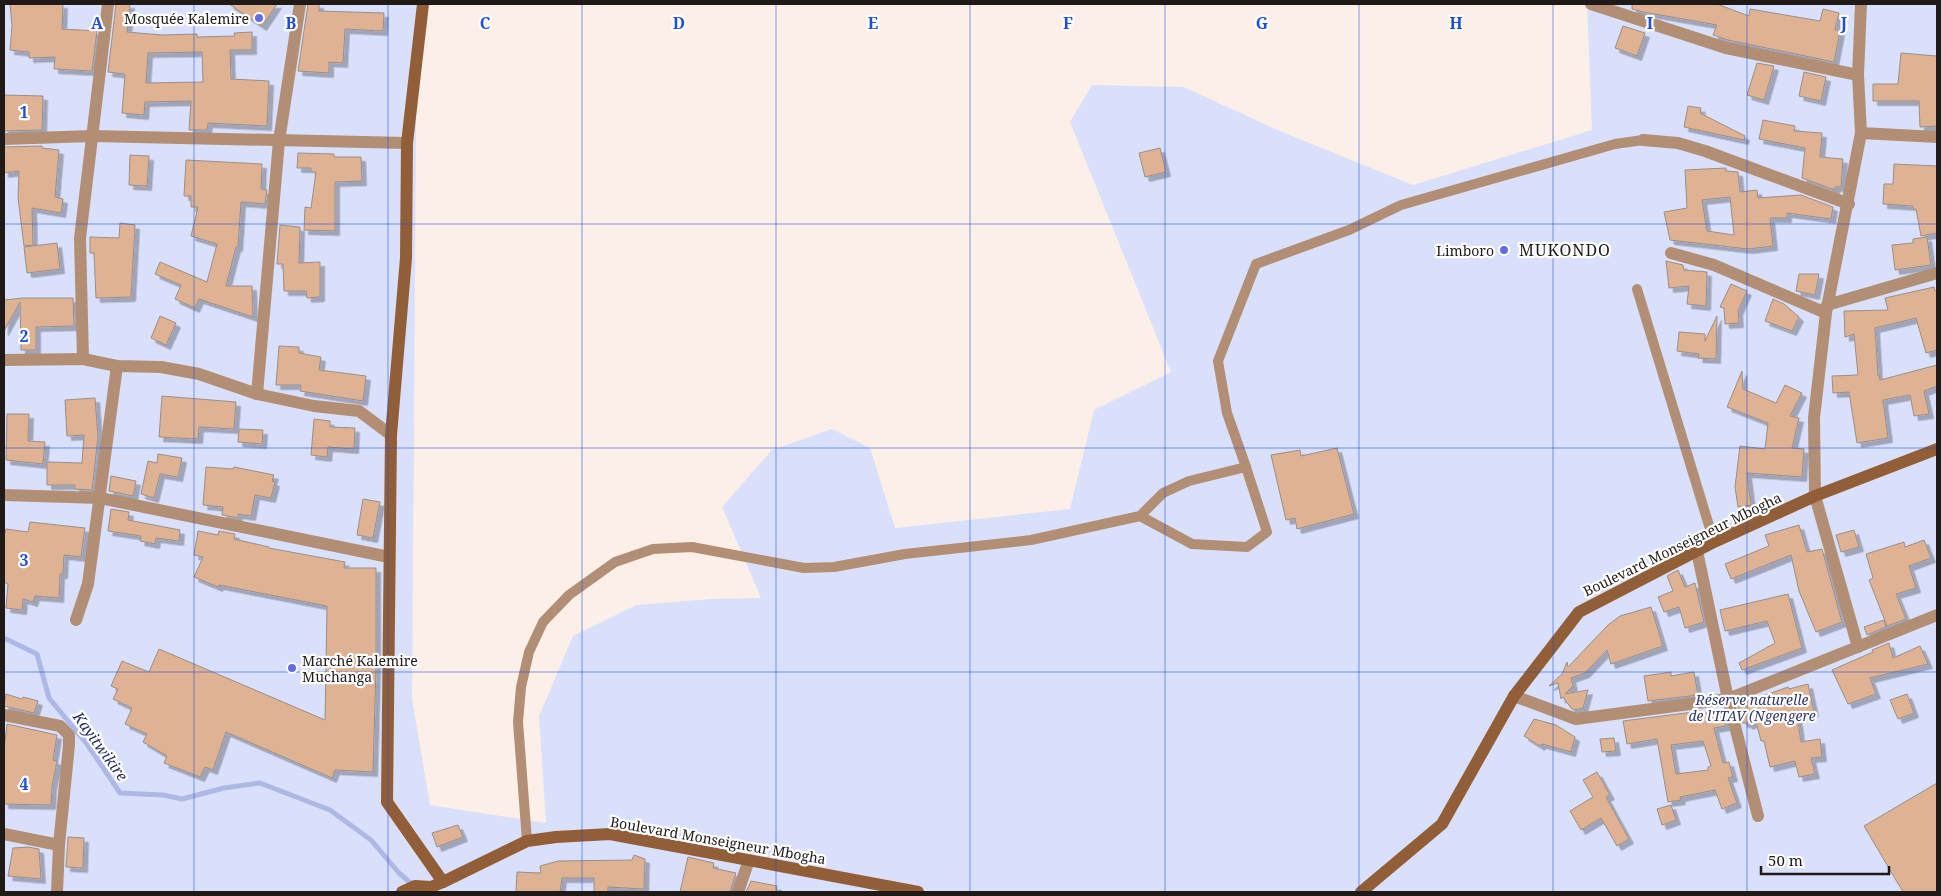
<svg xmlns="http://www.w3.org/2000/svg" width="1941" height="896" viewBox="0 0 1941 896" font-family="'Noto Serif',serif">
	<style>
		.green { fill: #d9e0fb }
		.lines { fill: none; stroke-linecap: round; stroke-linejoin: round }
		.stream { stroke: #aeb8e6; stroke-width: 5 }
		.building { fill: #deb293; stroke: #9a8e87; fill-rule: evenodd; filter: url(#shadow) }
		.lane { stroke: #b28e75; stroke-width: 10 }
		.street { stroke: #b28e75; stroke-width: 12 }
		.secondary { stroke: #915e37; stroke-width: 12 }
		.grid { fill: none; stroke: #1d4ed8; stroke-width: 1; stroke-opacity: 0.55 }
		.poi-dot { fill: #616de5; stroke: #fff; stroke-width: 2 }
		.labels { text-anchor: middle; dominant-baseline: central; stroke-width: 4.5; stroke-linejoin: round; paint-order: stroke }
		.poi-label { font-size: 14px; fill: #1f1a17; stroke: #fff; text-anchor: end }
		.street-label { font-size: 14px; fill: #1f1a17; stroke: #fff }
		.park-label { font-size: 14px; font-style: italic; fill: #2f366e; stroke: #fff }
		.water-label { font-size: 15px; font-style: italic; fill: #272c63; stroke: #fff }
		.quarter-label { font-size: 16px; letter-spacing: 1px; fill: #1f1a17; stroke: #fff }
		.grid-label { font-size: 16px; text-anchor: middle; font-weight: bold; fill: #1d4ed8; stroke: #fff; stroke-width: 4.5; stroke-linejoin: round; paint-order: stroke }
	</style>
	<defs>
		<filter id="shadow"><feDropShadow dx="4.5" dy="4.5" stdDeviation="0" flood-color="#0004"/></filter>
	</defs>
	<rect width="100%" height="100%" fill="#fcefe7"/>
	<path class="green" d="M4,4H417L412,699L430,805L546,823L539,716L573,636L636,605L712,599L761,598L722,507L772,450L832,429L870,448L895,528L1070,509L1094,410L1171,372L1070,122L1092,85L1184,87L1275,129L1413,185L1592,130L1587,4H1937V892H4Z"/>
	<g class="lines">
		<path class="stream" d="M4,638L37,654L49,698L87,744L120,793L163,795L182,799L224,788L260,783L330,810L371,840L399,873L414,886"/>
	</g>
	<g class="building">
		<path d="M10,4H63L62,29L97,31L92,71L54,69L55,57L29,58V52L10,50L12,26Z"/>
		<path d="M116,4H130L127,32L162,35L197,34V37L235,36L234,33L252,32V50H230L231,79L269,81L267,126L208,123L207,130H189L191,101L145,102L144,115L122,113L125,74L108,72ZM202,52L203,82L146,83L148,53Z"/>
		<path d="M229,4H277L262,26Z"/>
		<path d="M308,4H319V11L384,13L383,31L345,29L343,63L329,62V73L298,71Z"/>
		<path d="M1632,4H1717L1749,16L1750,9L1820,21L1823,9L1839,13L1835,30L1840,31L1834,62L1728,40L1713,35L1717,25L1643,12L1632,9Z"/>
		<path d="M1623,26L1645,33L1637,56L1615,48Z"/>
		<path d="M1901,53L1937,56V126L1920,127L1919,101H1873V84H1898Z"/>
		<path d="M1757,63L1774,66L1764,100L1747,95Z"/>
		<path d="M1804,72L1826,77L1821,101L1799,96Z"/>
		<path d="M4,95L43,96L42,130L4,131Z"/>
		<path d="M1688,106L1701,108L1700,113L1745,136L1744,140L1684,127Z"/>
		<path d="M1763,120L1795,126L1794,131L1822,133L1820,157L1843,159L1841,187H1835V190L1802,178L1805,148L1759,139Z"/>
		<path d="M42,146V148L59,150L55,197L63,199L61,213L32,208L33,245L24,246L18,198L19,171L4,173V147Z"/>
		<path d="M1160,148L1166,172L1145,177L1139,153Z"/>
		<path d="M298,153L334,154V157H361L362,181L335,182V231L304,230L305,207L311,208L316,172H311V168H297Z"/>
		<path d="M130,155L149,156L147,186L129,185Z"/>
		<path d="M186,160L262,164L261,189L267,190L265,204L241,202L238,247H236L226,286H252L253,317L199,299L195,308L175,299L181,285L155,274L160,262L207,282L217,244L191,236L198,207H191V196H184Z"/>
		<path d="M1894,164L1937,166V233L1921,236L1916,209L1913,210V206L1883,204L1884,184H1893Z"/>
		<path d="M1726,168V171L1738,172L1740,192L1757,190L1758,198L1801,195L1833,207L1831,219L1787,213V218H1770L1773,246L1748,249L1670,240L1664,212L1687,208L1685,170ZM1730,197L1734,235L1707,231L1702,200Z"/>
		<path d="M120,223L135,225L131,297L96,298L94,253H90V237L119,238Z"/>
		<path d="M280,225L300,227L299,263L320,262V297L307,298L306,291H284L283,264H277Z"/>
		<path d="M1927,237L1931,265L1895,270L1892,245L1913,243V239Z"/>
		<path d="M57,243L60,269L27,273L24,247Z"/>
		<path d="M1666,261L1683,265L1684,270L1707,272L1706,306L1687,304L1689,286L1669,288Z"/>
		<path d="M1799,274H1819L1815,295L1796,291Z"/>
		<path d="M1731,284L1747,291L1738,311L1739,323L1725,324L1724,308L1720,307Z"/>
		<path d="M1934,287L1935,291L1937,290V350L1926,353L1916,318L1875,328L1878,376L1879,375L1880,380L1937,365V386L1924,391L1929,414L1914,416L1910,395L1883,400L1888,438L1857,443L1849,392L1833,393L1832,376L1858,375L1854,334L1845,337L1844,311L1888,310L1885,298Z"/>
		<path d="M23,298H73L74,326L36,327V350H21L20,302L4,331V300Z"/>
		<path d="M1773,299L1784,304L1799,317L1792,331L1765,321Z"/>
		<path d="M160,316L176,323L166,345L151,338Z"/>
		<path d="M1717,316L1716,359L1698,358L1699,354L1677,351L1679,332L1705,334V341Z"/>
		<path d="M279,346L299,347V353L321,357L319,370L366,376L363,401L300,391L301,385H276Z"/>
		<path d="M1742,371L1743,389L1776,403L1785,385L1802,393L1790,416L1799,418L1792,448L1804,449L1802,477L1747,473L1751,505L1738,507L1735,487L1740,446L1765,449L1768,423L1727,407Z"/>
		<path d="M162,396L236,402L234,429L199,427L198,439L159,437Z"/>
		<path d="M95,398L98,437L92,490L75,489V485H47V462L82,463L84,435L67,436L65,400Z"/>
		<path d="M7,414H29L28,441L45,442L43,464L6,460Z"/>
		<path d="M314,419L330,421V427L355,428L354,449L328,447L327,457L311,455Z"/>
		<path d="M239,429L263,430L262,444L238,442Z"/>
		<path d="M1337,448L1354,514L1297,529L1295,518L1286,520L1271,455L1300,450L1301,456Z"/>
		<path d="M158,454L182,458L178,477L160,474L154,498L141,494L148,461L157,463Z"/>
		<path d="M206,467L233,469L234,467L274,475L272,481L275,482L271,498L255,495L251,516L238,514V518L222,515L223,507L203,505Z"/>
		<path d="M111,476L136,481L133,496L109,491Z"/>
		<path d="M363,499L380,502L373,538L357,535Z"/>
		<path d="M111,509L129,512L128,520L180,530L179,541L156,538L155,544L140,541L141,536L108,531Z"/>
		<path d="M30,522L85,528L81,557L64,555L63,574H60L59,598L35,596L33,602L23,599L22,610L6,608L8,584L4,582V536L6,529L28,532Z"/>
		<path d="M1799,525L1807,552L1822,549L1842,622L1816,632L1799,591L1791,555L1731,579L1725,564L1769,546L1765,535Z"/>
		<path d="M1854,530L1859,547L1841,552L1836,535Z"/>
		<path d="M198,531L218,535L219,531L235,534L234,539L269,547V548L345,562L344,568H376V667L373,772L335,770L332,778L226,732L213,770L205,767L200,777L164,763L167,756L143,742L147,734L125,724L132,708L113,699L118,689L111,686L122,661L149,672L159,649L325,720L327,606L219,585L218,587L194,577L203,557L194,555Z"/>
		<path d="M1924,540L1931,558L1909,566L1916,588L1896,594L1906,619L1887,626L1869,580L1873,578L1866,554L1904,542L1905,547Z"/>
		<path d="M1678,570L1685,587L1695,583L1704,622L1685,628L1679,607L1664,612L1658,597L1673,591L1667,576Z"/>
		<path d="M1788,594L1802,648L1742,670L1739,663L1775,643L1767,621L1725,631L1720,610Z"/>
		<path d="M1651,607L1663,646L1611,664L1607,650L1585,673L1571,678L1573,686L1565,694L1588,690L1583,708L1574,710L1571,708L1563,697L1561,699L1558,683L1549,686L1562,674L1567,662L1568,667L1608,625L1620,616Z"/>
		<path d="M1884,620L1886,627L1867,635L1864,627Z"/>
		<path d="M1889,643L1893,658L1920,646L1928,664L1870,678L1876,694L1848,704L1832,670L1873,652L1872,650Z"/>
		<path d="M1671,672V676L1694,672L1698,695L1648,701L1644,676Z"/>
		<path d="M1808,684L1814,712L1797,716L1801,742L1820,739L1822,757L1811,758L1815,774L1799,777L1795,761L1770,767L1764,741H1761L1756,722L1748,725L1747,723H1743L1738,707H1741L1740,704L1788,687L1789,689Z"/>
		<path d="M6,694L22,699L23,697L38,701L34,713L4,706Z"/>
		<path d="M1907,694L1914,713L1898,719L1890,700Z"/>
		<path d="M1722,710L1726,726L1714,728L1723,763L1729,762L1733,777L1728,778L1737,803L1722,809L1715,790L1680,797L1681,800L1668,802L1657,739L1627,744L1623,721L1701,711L1702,714ZM1703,741L1711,766L1708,767V770L1676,774L1671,745Z"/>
		<path d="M1534,719L1556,725L1575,737L1571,752L1542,744L1540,746L1524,736Z"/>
		<path d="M7,724L57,735L53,760L57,761L52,786L51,805L4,804V749Z"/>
		<path d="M1614,738L1616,751L1602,752L1600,739Z"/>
		<path d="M1597,772L1610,795L1606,797L1629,839L1617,846L1601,818L1581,830L1570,811L1593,797L1583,780Z"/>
		<path d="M1937,783V892H1903L1864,826Z"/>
		<path d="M1671,805L1676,820L1662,825L1657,809Z"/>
		<path d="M458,825L463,837L437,847L432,833Z"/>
		<path d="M68,837L84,838L83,868L66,867Z"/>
		<path d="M28,847L39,849L41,879L8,876L13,848Z"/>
		<path d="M634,855L645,859L644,889L608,887V892H594V878H562L560,892H516L517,872L541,873L540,866L558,861L632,860Z"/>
		<path d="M688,857L714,863L713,868L736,873L730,892H680Z"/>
		<path d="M751,881L777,886L776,892H746Z"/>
	</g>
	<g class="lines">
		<g class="lane">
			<path d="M1637,289L1714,542"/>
			<path d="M1140,516L1192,544L1247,547L1267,532L1246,467"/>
			<path d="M527,841L518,722L521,687L529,652L543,622L569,595L615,562L653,549L692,547L804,568L834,567L905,554L1031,540L1140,516L1163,493L1189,481L1246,467L1227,413L1218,361L1256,264L1349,230L1401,205L1615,144L1643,140"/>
		</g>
		<g class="street">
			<path d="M1591,4L1726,48L1858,75"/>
			<path d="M1861,133L1937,137"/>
			<path d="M4,139L93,136L407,143"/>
			<path d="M1643,140L1678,143L1705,151L1849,204"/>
			<path d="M1671,253L1714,265L1826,313"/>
			<path d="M1827,305L1937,273"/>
			<path d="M83,359L80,238L108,4"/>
			<path d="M4,360L83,359L117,366L161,367L199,374L257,394L314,406L359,411L391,435"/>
			<path d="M257,394L279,141L300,4"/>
			<path d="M4,495L100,498L389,557"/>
			<path d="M1697,551L1728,699L1758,816"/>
			<path d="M76,620L88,584L117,366"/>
			<path d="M1858,647L1815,496L1814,418L1826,313L1861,133L1858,75L1861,4"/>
			<path d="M1514,696L1576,719L1728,699L1937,615"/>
			<path d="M4,715L60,726L69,735V745L59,845L57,892"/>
			<path d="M4,834L59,845"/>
			<path d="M738,892L749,860"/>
		</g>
		<g class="secondary">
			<path d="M423,4L407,143L406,258L391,435L387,802L443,882"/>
			<path d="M402,892L415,886L431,887L443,882L527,841L556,837L610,834L918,892"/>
			<path d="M1361,892L1442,824L1514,696L1579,612L1714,542L1815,496L1937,449"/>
		</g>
	</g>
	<path class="grid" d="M194,4V892M388,4V892M582,4V892M776,4V892M970,4V892M1165,4V892M1359,4V892M1553,4V892M1747,4V892M4,224H1937M4,448H1937M4,672H1937"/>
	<g class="poi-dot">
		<circle cx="259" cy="18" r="5"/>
		<circle cx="1504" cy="250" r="5"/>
		<circle cx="292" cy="668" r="5"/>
	</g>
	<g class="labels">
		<g class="poi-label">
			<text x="249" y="18">Mosquée Kalemire</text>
			<text x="1494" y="250">Limboro</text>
			<text x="302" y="660" text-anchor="start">Marché Kalemire<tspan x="302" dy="16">Muchanga</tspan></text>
		</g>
		<g class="street-label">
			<text transform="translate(1682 544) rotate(-26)">Boulevard Monseigneur Mbogha</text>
			<text transform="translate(718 840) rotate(10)">Boulevard Monseigneur Mbogha</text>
		</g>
		<g class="park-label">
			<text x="1752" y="699">Réserve naturelle<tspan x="1752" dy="16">de l'ITAV (Ngengere</tspan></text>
		</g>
		<g class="water-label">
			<text transform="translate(101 746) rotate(54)">Kayitwikire</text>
		</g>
		<g class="quarter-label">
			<text x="1565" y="250">MUKONDO</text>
		</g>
	</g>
	<g class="grid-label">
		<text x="97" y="29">A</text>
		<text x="291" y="29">B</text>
		<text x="485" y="29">C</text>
		<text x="679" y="29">D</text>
		<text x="873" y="29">E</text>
		<text x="1068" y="29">F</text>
		<text x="1262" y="29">G</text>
		<text x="1456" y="29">H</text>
		<text x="1650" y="29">I</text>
		<text x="1844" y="29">J</text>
		<text x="24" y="118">1</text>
		<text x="24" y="342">2</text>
		<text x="24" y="566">3</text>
		<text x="24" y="790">4</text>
	</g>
	<rect width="1941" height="896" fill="none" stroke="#1f1a17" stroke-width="10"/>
	<path d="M1761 866v8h128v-8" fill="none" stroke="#1f1a17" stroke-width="2.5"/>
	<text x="1768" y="866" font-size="15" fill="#1f1a17" stroke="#ffffff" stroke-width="4" paint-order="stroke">50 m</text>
</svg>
